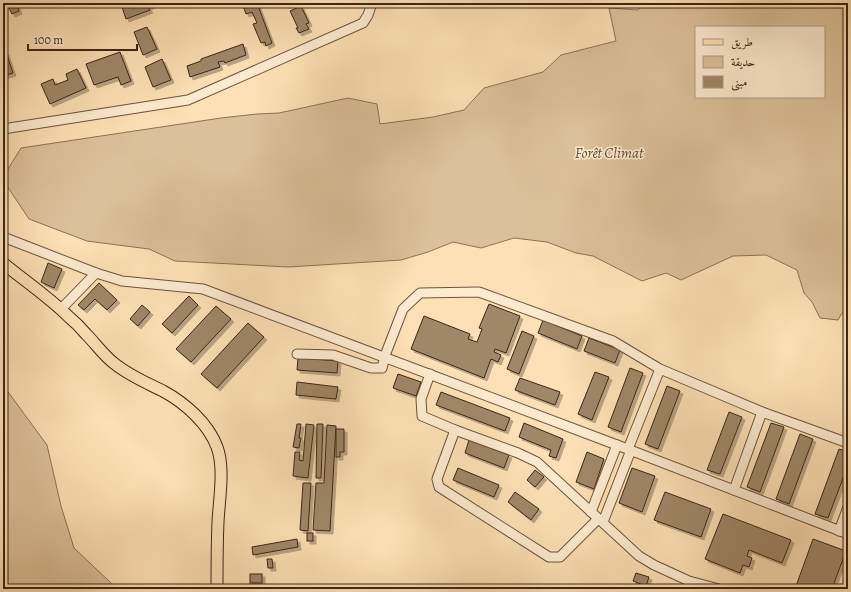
<svg xmlns="http://www.w3.org/2000/svg" width="851" height="592" viewBox="0 0 851 592" font-family="Alegreya,Amiri,serif">
	<style>
		.green { fill: #dcc099; stroke: #8c7356; fill-rule: evenodd }
		.building { fill: #a08767; stroke: #3c2613; filter: url(#shadow) }
		.lines { fill: none; stroke-linecap: round; stroke-linejoin: round }
		.minor-casing { stroke: #6c543c; stroke-width: 11 }
		.major-casing { stroke: #3c2613; stroke-width: 13 }
		.minor { stroke: #feebcf; stroke-width: 9 }
		.major { stroke: #fde0b5; stroke-width: 11 }
		.labels { text-anchor: middle; dominant-baseline: central; stroke-width: 3; stroke-linejoin: round; paint-order: stroke }
		.park-label { font-size: 15px; font-style: italic; fill: #644c34; stroke: #feebcf }
	</style>
	<defs>
		<filter id="shadow"><feDropShadow dx="3" dy="3" stdDeviation="0" flood-color="#0004"/></filter>
	</defs>
	<rect width="100%" height="100%" fill="#fde0b5"/>
	<filter id="stains"><feTurbulence type="fractalNoise" baseFrequency=".005" numOctaves="4"/><feColorMatrix values="0 0 0 0 .2 0 0 0 0 .09 0 0 0 0 .02 0 0 0 .5 -.17"/></filter>
	<radialGradient id="worn" r=".72"><stop offset=".6" stop-color="#630" stop-opacity="0"/><stop offset="1" stop-color="#630" stop-opacity=".3"/></radialGradient>
	<g class="green">
		<path d="M643,3H848V309L842,313L838,320L820,318L812,302L804,293L797,270L766,255L733,256L681,280L666,273L642,281L593,256L576,253L547,242L514,238L481,248L453,242L428,252L401,260L288,267L175,261L149,249L87,241L29,219L3,180V177L21,148L221,118L257,114L279,113L348,98L377,104L380,124L433,117L464,110L484,88L543,72L561,55L616,41L609,8L638,10ZM696,27H824V97H696Z"/>
		<path d="M3,385L47,445L61,506L74,548L111,583L113,589H3Z"/>
	</g>
	<g class="building">
		<path d="M16,3L19,11L12,14L7,4Z"/>
		<path d="M132,3H157L148,7L150,10L126,19L122,7Z"/>
		<path d="M242,3H257L272,43L266,46L265,42L261,43L253,24L257,23L252,12L246,14Z"/>
		<path d="M301,6L309,23L306,24L309,29L299,33L296,28H298L290,11Z"/>
		<path d="M147,27L157,49L143,55L134,32Z"/>
		<path d="M243,44L246,55L225,63L224,61L218,62L220,67L190,77L187,66L201,61V59Z"/>
		<path d="M6,52L13,73L3,76V53Z"/>
		<path d="M120,52L131,81L121,85L118,77L94,85L86,64Z"/>
		<path d="M162,59L171,80L153,87L145,67Z"/>
		<path d="M77,69L86,88L50,104L41,84L53,79L55,85L68,80L66,74Z"/>
		<path d="M48,263L62,269L54,288L41,282Z"/>
		<path d="M99,283L117,300L107,310L95,299L84,310L78,305Z"/>
		<path d="M189,296L198,305L172,333L162,324Z"/>
		<path d="M489,304L520,316L506,353L495,349L494,352L501,355L498,362L491,359L484,378L411,349L424,316L470,334L468,339L477,342L482,329L479,328Z"/>
		<path d="M142,305L150,312L138,326L130,319Z"/>
		<path d="M216,306L231,319L191,362L176,349Z"/>
		<path d="M543,320L582,336L577,349L538,333Z"/>
		<path d="M248,323L264,337L217,388L201,374Z"/>
		<path d="M522,331L534,336L519,374L507,369Z"/>
		<path d="M589,338L620,350L615,363L584,351Z"/>
		<path d="M298,358L338,361L337,373L297,370Z"/>
		<path d="M630,368L643,373L621,432L608,427Z"/>
		<path d="M595,372L609,377L592,420L578,414Z"/>
		<path d="M398,374L421,382L416,396L393,388Z"/>
		<path d="M520,378L560,392L555,405L515,390Z"/>
		<path d="M297,382L338,387L336,399L296,395Z"/>
		<path d="M667,386L680,391L658,449L645,444Z"/>
		<path d="M441,392L510,418L505,431L436,405Z"/>
		<path d="M729,412L742,417L720,474L707,470Z"/>
		<path d="M524,423L563,439L556,458L549,456L551,450L519,437Z"/>
		<path d="M771,423L784,427L760,492L747,487Z"/>
		<path d="M297,424H301L299,438H301L299,448L293,447Z"/>
		<path d="M306,424L314,425L308,478L293,476L295,452H300L299,460L303,461Z"/>
		<path d="M317,424H323L321,478H316Z"/>
		<path d="M327,425L336,426L330,531L313,530L316,483H324Z"/>
		<path d="M336,429H344V452H340V457H336Z"/>
		<path d="M800,434L813,439L789,504L776,499Z"/>
		<path d="M469,440L509,455L504,468L465,453Z"/>
		<path d="M839,449L848,452V465L828,518L815,514Z"/>
		<path d="M587,452L604,459L594,489L576,482Z"/>
		<path d="M458,468L499,485L494,497L453,480Z"/>
		<path d="M632,468L655,476L642,512L619,503Z"/>
		<path d="M535,470L544,477L535,487L527,480Z"/>
		<path d="M303,483H311L308,531L300,530Z"/>
		<path d="M515,492L539,509L531,520L508,502Z"/>
		<path d="M665,492L711,509L701,537L654,520Z"/>
		<path d="M723,514L791,540L782,563L749,550L747,556L752,558L749,567L743,565L740,573L705,559Z"/>
		<rect x="307" y="533" width="6" height="8"/>
		<path d="M297,539L298,547L253,555L252,547Z"/>
		<path d="M813,539L846,551L833,586L828,584L826,589H795Z"/>
		<path d="M267,559H272L273,568H268Z"/>
		<path d="M636,573L649,577L646,586L633,581Z"/>
		<rect x="250" y="574" width="12" height="9"/>
	</g>
	<g class="lines">
		<g class="minor-casing">
			<g id="minor">
				<path d="M3,129L188,100L363,23L368,15L372,3"/>
				<path d="M3,237L96,273L122,281L203,289L617,445L848,534"/>
				<path d="M61,309L96,273"/>
				<path d="M297,354L333,355L371,368H382L386,353L403,309L420,293L479,292L613,341L660,369"/>
				<path d="M430,374L421,399L422,416L455,430L518,453L537,462L639,556L654,565L689,581L719,589"/>
				<path d="M455,430L437,479L439,487L549,557H560L598,519"/>
				<path d="M628,449L660,369L762,412L848,443"/>
				<path d="M734,490L762,412"/>
				<path d="M591,512L617,445"/>
				<path d="M603,522L631,450"/>
				<path d="M839,531L848,507"/>
				<path d="M848,589V588"/>
			</g>
		</g>
		<g class="major-casing">
			<path id="major" d="M3,263C25,281 49,297 69,317C75,322 81,328 86,334C96,344 104,356 115,364C130,376 147,383 163,391C185,403 208,423 217,447C225,468 219,500 218,522C217,545 217,567 217,589"/>
		</g>
		<use href="#minor" class="minor"/>
		<use href="#major" class="major"/>
	</g>
	<g class="labels">
		<g class="park-label">
			<text x="609" y="153">Forêt Climat</text>
		</g>
	</g>
	<rect width="851" height="592" fill="none" stroke="#fde0b5" stroke-width="16"/>
	<rect x="4" y="4" width="843" height="584" fill="none" stroke="#3c2613" stroke-width="2"/>
	<rect x="8" y="8" width="835" height="576" fill="none" stroke="#3c2613"/>
	<rect x="695" y="26" width="130" height="72" fill="#feebcf" stroke="#b09c84"/>
	<rect x="703" y="39" width="20" height="6" fill="#fde0b5" stroke="#b09c84"/>
	<text x="731" y="46" font-size="12" fill="#3c2613">طريق</text>
	<rect x="703" y="56" width="20" height="12" fill="#dcc099" stroke="#b09c84"/>
	<text x="731" y="66" font-size="12" fill="#3c2613">حديقة</text>
	<rect x="703" y="76" width="20" height="12" fill="#a08767" stroke="#b09c84"/>
	<text x="731" y="86" font-size="12" fill="#3c2613">مبنى</text>
	<path d="M28 44v6h109v-6" fill="none" stroke="#3c2613" stroke-width="2"/>
	<text x="34" y="44" font-size="12" fill="#3c2613" stroke="#feebcf" stroke-width="3" paint-order="stroke">100 m</text>
	<rect width="100%" height="100%" filter="url(#stains)"/>
	<rect width="100%" height="100%" fill="url(#worn)"/>
</svg>
